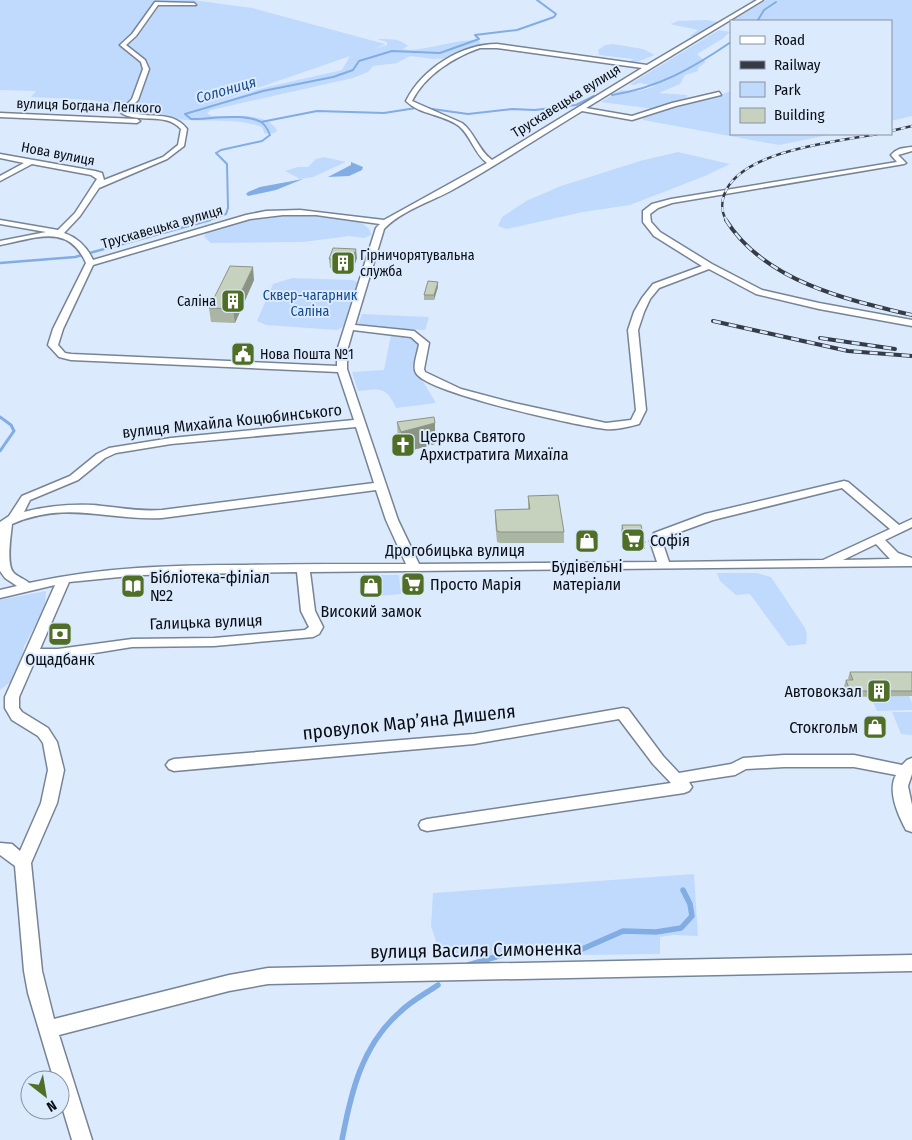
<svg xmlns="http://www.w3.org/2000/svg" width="912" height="1140" viewBox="0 0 912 1140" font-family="'Fira Sans Condensed',sans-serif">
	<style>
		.green { fill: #c0dafd; fill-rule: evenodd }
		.water { fill: #81ace4 }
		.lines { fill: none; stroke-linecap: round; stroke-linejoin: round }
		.stream-far3 { stroke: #81ace4; stroke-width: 2 }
		.stream-far2 { stroke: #81ace4; stroke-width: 2.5 }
		.stream-far1 { stroke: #81ace4; stroke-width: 3 }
		.stream { stroke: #81ace4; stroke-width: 5.5 }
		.minor-casing { stroke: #778495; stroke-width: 3 }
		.minor { fill: #fff; fill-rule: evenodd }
		.rail-far1-casing { stroke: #363c45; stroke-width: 2.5 }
		.rail-casing { stroke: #363c45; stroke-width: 4 }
		.rail-far1 { stroke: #dceafd; stroke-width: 2; stroke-dasharray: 5; stroke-linecap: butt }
		.rail { stroke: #dceafd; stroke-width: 2.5; stroke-dasharray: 8; stroke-linecap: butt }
		.wall { fill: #abb5a3 }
		.shaded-wall { fill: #8b9385 }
		.building { fill: #c7d2be; stroke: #8b9385 }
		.labels { text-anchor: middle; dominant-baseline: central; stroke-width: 4; stroke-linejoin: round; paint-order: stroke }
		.far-street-label { font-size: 14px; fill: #090e14; stroke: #dceafd }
		.far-poi-label { font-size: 14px; fill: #090e14; stroke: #dceafd; text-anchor: start }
		.far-park-label { font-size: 14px; fill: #124b8d; stroke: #dceafd }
		.far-water-label { font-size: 15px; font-style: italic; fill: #174e91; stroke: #dceafd }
		.street-label { font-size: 16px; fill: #090e14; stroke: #dceafd }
		.poi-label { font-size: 16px; fill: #090e14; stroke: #dceafd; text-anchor: start }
		.near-street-label { font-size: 19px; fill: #090e14; stroke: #dceafd }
	</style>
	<rect width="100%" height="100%" fill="#dceafd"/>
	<g class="green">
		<path d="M0,0H193L252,8L385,44L375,49L387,45V42L377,39C388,39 400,38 408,46L403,49L409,50C433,49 455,39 478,40L482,45L450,58L433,59L410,56L397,63L373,66L368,72L353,78L211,110L207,113L211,116C231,118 264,110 277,130L275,133L265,134L262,127C237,118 212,122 186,120C168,119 150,115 132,114L126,111L129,107L91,100L31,97L36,91L0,90ZM350,56L342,70L263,88L206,106Z"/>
		<path d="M766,0H912V116L891,121V21H731Z"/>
		<path d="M706,20L719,22L694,36H690L698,30L670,24L678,21Z"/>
		<path d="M719,30L730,32L722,39L697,54L706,62L698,68V71L685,75L680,84L659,93L687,95V97L655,109L601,102L621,90L639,91L656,86L639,83L635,85L630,84Z"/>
		<path d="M613,44L643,49L655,55L634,63L628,62L633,59L599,55L598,50L605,45Z"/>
		<path d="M731,91V134H833L779,145L643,120V118L680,104L720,95Z"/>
		<path d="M678,152L730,164L705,176L630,205L583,212L507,229L498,226L502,217L526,201L561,186L640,161Z"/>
		<path d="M324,157L346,162L313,177L300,179L285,171L298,167H308L316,159Z"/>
		<path d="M293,213L360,221L370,230L371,235L364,238L349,236L303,242L211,243L204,237L206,233L257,217Z"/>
		<path d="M292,278L352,280L358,282L343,327L337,330L266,325L257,321L273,284Z"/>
		<path d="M362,314L429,317L425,330L357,327Z"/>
		<path d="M391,335L409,338L419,344V375L436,403L396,408C386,386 380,389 358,391L352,372L384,370Z"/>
		<path d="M717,573H757L771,577L805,628L807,634L806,644L788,646L750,594L736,595L720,581Z"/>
		<path d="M375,575H399L401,594L366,597L365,590L377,588Z"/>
		<path d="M46,591L45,607L24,646L22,660L14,679L0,690V600Z"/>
		<path d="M909,696L912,703V710L877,711L871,697Z"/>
		<path d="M892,712H912V735L901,734Z"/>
		<path d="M694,874L698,936L673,935L660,937V954L441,957L431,926L433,893Z"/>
	</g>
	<g class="water">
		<path d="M351,162L363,167L362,170L349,176L328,177L351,165Z"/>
		<path d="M303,179L276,190L248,196L246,194L248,192L260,187Z"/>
	</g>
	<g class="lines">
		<g class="stream-far3">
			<path d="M758,20L764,10L776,2"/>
			<path d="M612,95C658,88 693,68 731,42"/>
			<path d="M425,108L468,114L512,109L535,110L576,105L594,96"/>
			<path d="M261,122L317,111L384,113L416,108"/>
			<path d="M206,221L226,214L228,208L227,164L216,153L221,150L262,141L270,135C268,130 266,125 261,122C244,113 210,119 191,119L185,114L263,91L333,77L353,70L359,61L392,51L440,53L479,39L475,35L517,30L554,17L556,14L537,0"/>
		</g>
		<path class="stream-far2" d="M0,263L75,257L210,220"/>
		<path class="stream-far1" d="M0,417L11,425L14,431L0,451"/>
		<g class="stream">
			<path d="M468,965L513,952L580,950L623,931L656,932L681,928L692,916L690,904L683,890"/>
			<path d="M342,1140C351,1092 362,1045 400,1012C411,1001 425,994 438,985"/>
		</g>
		<g class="minor-casing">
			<g id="minor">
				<path d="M757,0H763L586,108L632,116L672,103L719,92L721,95L676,106L632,120L582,111C539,137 497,165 454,189C431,202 402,210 384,229L355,325L414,331L429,343L424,369L425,372L461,389L514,403L606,423L631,420L636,410L628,330L634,312L642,298L653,284L702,266L654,236L643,222V211L652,204L671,199L897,162L891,155C897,148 903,148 912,147V151L898,155L906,163L904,164L672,203L658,208L650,214L651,222L660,232L712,264L762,290L819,303L912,320V326L819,309L756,294L709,269L659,288L650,299L644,312L638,330L646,410L639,424C628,427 616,430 605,429C578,426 427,393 416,373C412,366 418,352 419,344L411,337L353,330L347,351V369L398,520L419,564L657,562L650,541L654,533L705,514L844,481L848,482L899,525L912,519V527L885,540L898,553L912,558V566L310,572L315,611L323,627L319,634L313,637L214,646L132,647L58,659L36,658L19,697V708L22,712L48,728L57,742L64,770L57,803L31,863L42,971L54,1019L229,975L268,968L912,955V971L268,984L229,991L59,1035L92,1140H72L60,1100V1080H54L28,993L24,971L15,866L0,855V843L12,844L20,851L41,803L48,770L43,743L38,736L12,720L5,708V697L55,585L0,598V590L17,586L5,578L0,571V522L9,516L22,496L70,476L97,454L109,448L171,438L354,420L338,372L71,360L59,357L48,345L53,329L86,263C68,222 34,239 0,245V241L46,232L0,224V220L58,230L75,213L97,179L91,175L32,164L0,181V176L24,163L0,158V154L95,171L102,173L104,180L163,157L178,145L181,129C165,111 138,125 120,112L132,99L143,69L141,62L120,45L132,34L155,2L194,3L196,5H158L136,36L126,45L145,60L149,69L138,100L127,111C148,120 172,109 187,129L184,146L167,159L99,188L80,216L64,233C78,238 87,247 93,260L246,215L266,211L300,210L384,220L487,163C474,153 471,136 459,126C443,114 420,115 406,101C422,69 461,44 497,44L647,65ZM480,48H497L642,68L492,160C478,150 475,133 462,123L412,101C425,75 454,57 480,48ZM283,215H316L380,224L376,228L337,351V366L71,354L65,353L58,345L63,329L93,265L250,219ZM356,427L374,483L162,510C139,512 116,507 93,505C69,504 46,506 24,512L30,500L78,480L105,458L116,453L171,444ZM842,488L890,529L823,560L669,562L662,541L663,538L713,520ZM376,490L386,520L406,564C352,564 300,564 246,565C173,565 101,567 29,583C25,579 17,577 13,572C6,563 11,535 12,524C68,500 107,521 162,518ZM876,544L890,559L843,560ZM297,572L301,611L309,627L305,630L214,638L132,639L58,649H40L69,582L140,575Z"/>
				<path d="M0,113L137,119L140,121L137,123L0,117Z"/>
				<path d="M623,708L628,709L663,756L679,773L731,764L743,758L784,755H854L902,765L907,760L912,758V774L908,786L912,805V832L906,830C898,815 887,791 896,775L854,767H784L746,769L735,775L689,782L692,787L689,791L684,793L427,831L421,829L419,825L421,821L427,819L671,783L653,764L619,719L474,744L174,771L169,769L166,765L169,761L174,759L474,734Z"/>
			</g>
		</g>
		<use href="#minor" class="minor"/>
		<g class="rail-far1-casing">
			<g id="rail-far1">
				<path d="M891,131L912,126"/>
				<path d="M727,221C722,214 721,204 724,195C740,150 836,142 877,134"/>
			</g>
		</g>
		<g class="rail-casing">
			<g id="rail">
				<path d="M726,220C764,281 847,300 912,315"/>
				<path d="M713,321L848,351L912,356"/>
				<path d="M820,338L895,349"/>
			</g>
		</g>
		<use href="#rail-far1" class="rail-far1"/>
		<use href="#rail" class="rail"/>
	</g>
	<g class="wall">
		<path d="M357,258L353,269L330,268L329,259Z"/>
		<path d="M254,280L235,323L211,322L209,308Z"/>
		<path d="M438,287L434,300H424V295Z"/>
		<path d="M397,422L435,423V444L402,453L398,442Z"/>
		<path d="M528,496L564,532V543H500L497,542L495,521V510L528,509Z"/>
		<path d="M622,525L645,543V549H625L621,531Z"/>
		<path d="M850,672H912V696L849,697L844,686L846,680H849L848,678Z"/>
	</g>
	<g class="shaded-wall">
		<path d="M356,249L357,258L353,269L352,260Z"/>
		<path d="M253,267L254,280L235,323L233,309Z"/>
		<path d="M438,282V287L434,300V295Z"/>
		<path d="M435,423V444L402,453L401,432Z"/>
	</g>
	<g class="building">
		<path d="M333,248L356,249L352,260L329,259Z"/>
		<path d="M230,266L253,267L233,309L209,308Z"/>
		<path d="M428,281L438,282L434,295H424Z"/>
		<path d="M434,417L435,423L401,432L397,422Z"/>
		<path d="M558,495L564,532H500L497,531L495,510L530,509L528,496Z"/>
		<path d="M622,525H641L645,543L626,544Z"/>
		<path d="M850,672H912V691H850L846,680H853Z"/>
	</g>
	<defs>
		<g id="building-square" transform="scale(1.25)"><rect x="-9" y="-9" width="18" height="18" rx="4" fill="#4f6f26" stroke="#dceafd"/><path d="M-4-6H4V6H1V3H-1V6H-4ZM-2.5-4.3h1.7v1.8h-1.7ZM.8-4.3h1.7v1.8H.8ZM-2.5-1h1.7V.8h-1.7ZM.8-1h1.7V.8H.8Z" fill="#fff"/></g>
		<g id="civic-square" transform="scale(1.25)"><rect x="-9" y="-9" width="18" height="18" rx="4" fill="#4f6f26" stroke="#dceafd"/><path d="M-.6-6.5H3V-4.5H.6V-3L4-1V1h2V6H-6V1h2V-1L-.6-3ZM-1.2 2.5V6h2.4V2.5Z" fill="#fff"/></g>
		<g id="church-square" transform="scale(1.25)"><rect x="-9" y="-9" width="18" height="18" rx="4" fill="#4f6f26" stroke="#dceafd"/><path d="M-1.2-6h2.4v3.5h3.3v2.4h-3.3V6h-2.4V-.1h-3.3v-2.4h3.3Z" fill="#fff"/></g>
		<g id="supermarket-square" transform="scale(1.25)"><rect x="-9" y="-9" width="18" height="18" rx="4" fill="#4f6f26" stroke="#dceafd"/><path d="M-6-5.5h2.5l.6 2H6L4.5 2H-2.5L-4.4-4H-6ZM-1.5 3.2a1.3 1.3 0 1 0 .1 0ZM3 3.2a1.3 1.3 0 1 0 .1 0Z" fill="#fff"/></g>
		<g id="shop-square" transform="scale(1.25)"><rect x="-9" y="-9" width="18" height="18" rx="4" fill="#4f6f26" stroke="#dceafd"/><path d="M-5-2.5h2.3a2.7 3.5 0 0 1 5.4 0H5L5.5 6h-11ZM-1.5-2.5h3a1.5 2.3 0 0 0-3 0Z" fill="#fff"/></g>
		<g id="library-square" transform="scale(1.25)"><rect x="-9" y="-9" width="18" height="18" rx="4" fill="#4f6f26" stroke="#dceafd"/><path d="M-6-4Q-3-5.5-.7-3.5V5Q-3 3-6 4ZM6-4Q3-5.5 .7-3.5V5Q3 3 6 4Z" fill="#fff"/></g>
		<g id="bank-square" transform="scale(1.25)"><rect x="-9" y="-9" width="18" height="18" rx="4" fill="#4f6f26" stroke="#dceafd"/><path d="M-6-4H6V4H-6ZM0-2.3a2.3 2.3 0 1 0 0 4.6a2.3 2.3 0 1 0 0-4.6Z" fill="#fff"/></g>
	</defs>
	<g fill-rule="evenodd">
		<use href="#building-square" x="343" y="263"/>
		<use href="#building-square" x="233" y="301"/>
		<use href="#civic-square" x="243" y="354"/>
		<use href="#church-square" x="403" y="445"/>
		<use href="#supermarket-square" x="633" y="540"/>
		<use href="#shop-square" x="587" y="541"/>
		<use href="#supermarket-square" x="413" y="584"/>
		<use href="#library-square" x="133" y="586"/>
		<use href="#shop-square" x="371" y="586"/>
		<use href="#bank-square" x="60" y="634"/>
		<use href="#building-square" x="879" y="691"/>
		<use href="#shop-square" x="875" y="727"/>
	</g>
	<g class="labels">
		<g class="far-street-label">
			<text transform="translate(566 101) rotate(-32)">Трускавецька вулиця</text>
			<text transform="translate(89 106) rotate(2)">вулиця Богдана Лепкого</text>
			<text transform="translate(58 154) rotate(11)">Нова вулиця</text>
			<text transform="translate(162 227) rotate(-16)">Трускавецька вулиця</text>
		</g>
		<g class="far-poi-label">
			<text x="360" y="255">Гірничорятувальна<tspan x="360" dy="16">служба</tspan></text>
			<text x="216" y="301" text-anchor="end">Саліна</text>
			<text x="260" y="354">Нова Пошта №1</text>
		</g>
		<g class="far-park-label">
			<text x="310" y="295">Сквер-чагарник<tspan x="310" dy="16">Саліна</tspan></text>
		</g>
		<g class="far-water-label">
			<text transform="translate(226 90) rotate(-16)">Солониця</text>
		</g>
		<g class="street-label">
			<text transform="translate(232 421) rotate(-6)">вулиця Михайла Коцюбинського</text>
			<text x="455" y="550">Дрогобицька вулиця</text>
			<text transform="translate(206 622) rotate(-2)">Галицька вулиця</text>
		</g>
		<g class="poi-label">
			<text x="420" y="436">Церква Святого<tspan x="420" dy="18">Архистратига Михаїла</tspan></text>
			<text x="650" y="540">Софія</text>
			<text x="587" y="566" text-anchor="middle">Будівельні<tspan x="587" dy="18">матеріали</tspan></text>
			<text x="150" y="577">Бібліотека-філіал<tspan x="150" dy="18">№2</tspan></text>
			<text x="430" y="584">Просто Марія</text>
			<text x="371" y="611" text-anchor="middle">Високий замок</text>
			<text x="60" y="659" text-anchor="middle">Ощадбанк</text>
			<text x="862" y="691" text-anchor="end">Автовокзал</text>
			<text x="858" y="727" text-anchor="end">Стокгольм</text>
		</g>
		<g class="near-street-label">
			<text transform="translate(409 722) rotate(-6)">провулок Марʼяна Дишеля</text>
			<text transform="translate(476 950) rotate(-1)">вулиця Василя Симоненка</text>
		</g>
	</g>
	<rect x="730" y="20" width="162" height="115" fill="#dceafd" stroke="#8892a0"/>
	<rect x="740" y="36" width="25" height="8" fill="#ffffff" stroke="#8892a0"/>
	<text x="774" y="45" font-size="15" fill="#090e14">Road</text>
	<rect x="740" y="61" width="25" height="8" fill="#363c45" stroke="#8892a0"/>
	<text x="774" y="70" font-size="15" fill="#090e14">Railway</text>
	<rect x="740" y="82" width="25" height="15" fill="#c0dafd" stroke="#8892a0"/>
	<text x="774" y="95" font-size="15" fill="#090e14">Park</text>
	<rect x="740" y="108" width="25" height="15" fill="#c7d2be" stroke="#8892a0"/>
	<text x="774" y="120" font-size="15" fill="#090e14">Building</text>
	<g transform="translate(45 1095) rotate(149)"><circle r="24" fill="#dceafd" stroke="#8892a0"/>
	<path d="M0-4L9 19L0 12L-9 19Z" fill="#4f6f26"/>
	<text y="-8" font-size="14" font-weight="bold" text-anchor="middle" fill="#090e14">N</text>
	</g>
</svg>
